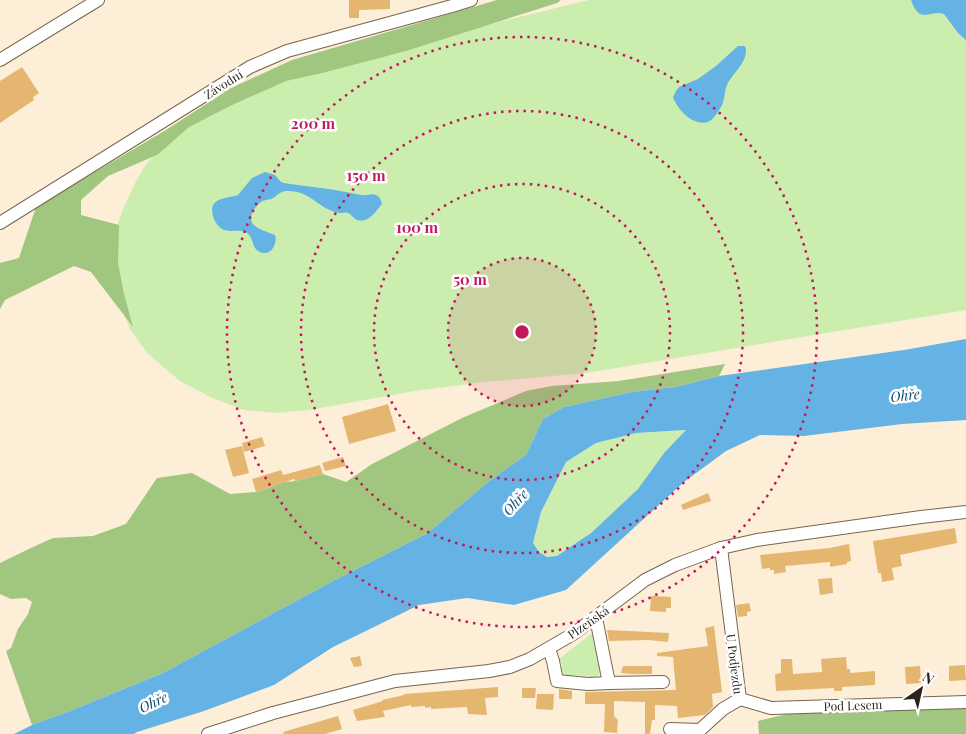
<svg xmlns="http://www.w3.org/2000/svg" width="966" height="734" viewBox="0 0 966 734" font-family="'Playfair Display',serif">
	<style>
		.green { fill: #cbeeae }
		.forest { fill: #a0c67f }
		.water { fill: #65b3e4; fill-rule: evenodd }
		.building { fill: #e5b66f }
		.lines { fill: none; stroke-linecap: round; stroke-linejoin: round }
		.minor-casing { stroke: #76654e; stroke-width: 14 }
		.minor { stroke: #fff; stroke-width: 12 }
		.ring { fill: none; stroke: #c2185b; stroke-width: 2.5; stroke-dasharray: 2.5 5 }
		.labels { text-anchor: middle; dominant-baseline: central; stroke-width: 5; stroke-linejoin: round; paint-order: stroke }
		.street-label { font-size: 12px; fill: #2b241a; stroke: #fff }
		.water-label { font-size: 14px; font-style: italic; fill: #114f70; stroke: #fff }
		.centre { fill: #c2185b; stroke: #fff; stroke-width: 2.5 }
		.ring-label { font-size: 15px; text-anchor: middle; font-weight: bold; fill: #c2185b; stroke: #fff; stroke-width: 5; stroke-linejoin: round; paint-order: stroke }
	</style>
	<rect width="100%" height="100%" fill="#fdeed8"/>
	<g class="green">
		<path d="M589,0H966V310L586,373L484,382L415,391L309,410L276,413L244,410L212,398L180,381L147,353L130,329L117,296L116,229L122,212L134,185L146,164L161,149L193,121L282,80L373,57L491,24Z"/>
		<path d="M687,430L664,453L638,489L591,533L557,556L547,557L539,552L533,543L541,512L566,462L596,443L636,433Z"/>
		<path d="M595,631L603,671L592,680L588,676L571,675L567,679L560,668L563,666L559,659Z"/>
	</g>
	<g class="forest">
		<path d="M497,0H561L557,3L406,51L322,73L286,81L232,105L189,127L157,155L108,176L81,200V215L119,225L118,263L124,294L133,327L91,272L74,266L5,300L0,309V263L19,258L36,207L166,130L231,88L292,60Z"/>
		<path d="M725,364L719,376L675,387L632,392L564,407L543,419L526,455L488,482L428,533L333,581L163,673L70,711L32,725L6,651L11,648L18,629L28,614L32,602L26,598L11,599L0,594V563L33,547L53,538L93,536L126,524L157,478L192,473L230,494L256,492L285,482L295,481L323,474L346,482L372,464L462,418L526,391L552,386L619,381Z"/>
		<path d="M966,707V734H759L758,721L787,714Z"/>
	</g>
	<g class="water">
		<path d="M911,0H966V40L958,33L944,14C931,9 920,26 911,0Z"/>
		<path d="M738,46H744L746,48C747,64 733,72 727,85C724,92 725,101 721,107C718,112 713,120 708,122C692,126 678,110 673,97L676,91L679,87L698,79L716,66Z"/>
		<path d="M265,172L275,175L281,182L284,183C310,187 335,189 361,195C366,196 371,193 376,195C380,197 381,200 382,204C376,211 368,224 357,220C354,219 352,215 348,213C344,212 345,213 341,213C337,213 333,211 330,210C314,203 308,191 288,191C280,190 278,196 271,199C268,200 263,200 261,202C254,207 247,219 254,225C259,230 268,232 275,235C276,239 276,241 274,246C271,254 261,256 255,248C252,243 252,235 245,232C238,229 229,233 222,229C218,226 214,221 213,216C208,197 226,199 238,195L252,178Z"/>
		<path d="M966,339V420L902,424L804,436L760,435L726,451L684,482L566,590L514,605L467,598L419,605L333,647L274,685L204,711L137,732L134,734H14L32,725L70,711L163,673L333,581L428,533L488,482L526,455L543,419L564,407L632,392L675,387L719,376L904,350ZM686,430L664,453L638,489L591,533L557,556L547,557L539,552L533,543L541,512L566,462L596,443L636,433Z"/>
	</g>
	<g class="building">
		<path d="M349,0H390V9L359,10V18H349Z"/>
		<path d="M22,67L39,93L33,97L34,100L0,123V81Z"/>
		<path d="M388,404L396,431L349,444L342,417Z"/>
		<path d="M262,437L265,446L244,452L242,443Z"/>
		<path d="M242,446L249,473L233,477L225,450Z"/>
		<path d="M343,457L346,466L325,471L322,463Z"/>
		<path d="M320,465L323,474L295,481L294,479L256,492L252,479L281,470L283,475Z"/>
		<path d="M708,493L711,501L683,510L681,505Z"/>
		<path d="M955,528L957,543L900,555L902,566L892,568L894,580L882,582L881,573H878L873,541Z"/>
		<path d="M849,544L851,561L847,562V564L830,567V562L785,566L786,572L774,574V570H770V568L762,569L760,555L830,548Z"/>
		<path d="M832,578L833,593L820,595L818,579Z"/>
		<path d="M651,596L671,597V608H666V612L650,611Z"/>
		<path d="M749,603L751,611L747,612V616L738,617L736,605Z"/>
		<path d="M714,626L722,692L712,694L713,707L705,715L678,718L677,706L655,705V720H652L650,734H645V702L614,701V716L618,720L617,733L604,732L605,704H585V692L676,690L673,657L657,656V653L708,646L705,628Z"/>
		<path d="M607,630L669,633L668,642L648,640L609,641Z"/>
		<path d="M360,656L362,666L354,667L350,658Z"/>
		<path d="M846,657L847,669H850V673L875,671V685L842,687V691H834V688L776,691L775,674L781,673V659H792L793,674L822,672L821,659Z"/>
		<path d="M965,665L966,680L949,681V666Z"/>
		<path d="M623,666H652V674H633L621,673Z"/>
		<path d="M920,666L921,683L906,684L905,667Z"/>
		<path d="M498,687V697L485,698L487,715L468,714L467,707L431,709V707L425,708V706L411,707V705L383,711L385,717L357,721L353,710L383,701L382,700L404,695V694Z"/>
		<path d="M522,688H536L535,698H522Z"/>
		<path d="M559,689L572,691V699H559Z"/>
		<path d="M537,694H554L553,710L536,709Z"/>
		<path d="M338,716L342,729L325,734H284L283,732Z"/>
	</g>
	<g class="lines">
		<g class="minor-casing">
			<g id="minor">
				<path d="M0,60L98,0"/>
				<path d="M0,223L250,67L287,51L452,6L471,0"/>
				<path d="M721,548L740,699"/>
				<path d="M596,618L609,683L663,682"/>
				<path d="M549,649L553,661L557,681L588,684L609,683"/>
				<path d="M740,699L771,708L966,702"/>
				<path d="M670,729L700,730L723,709L740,699"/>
				<path d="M208,734L273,713L395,681L489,671L510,667L530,659L573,634L645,580L675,565L721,548L757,540L921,517L966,512"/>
			</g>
		</g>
		<use href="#minor" class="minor"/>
	</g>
	<circle cx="522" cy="332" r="74" fill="#c2185b" fill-opacity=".12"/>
	<g class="ring">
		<circle cx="522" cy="332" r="74"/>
		<circle cx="522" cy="332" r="148"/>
		<circle cx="522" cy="332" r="221"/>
		<circle cx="522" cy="332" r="295"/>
	</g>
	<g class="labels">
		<g class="street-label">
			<text transform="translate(223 84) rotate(-32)">Závodní</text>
			<text transform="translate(588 622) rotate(-35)">Plzeňská</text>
			<text transform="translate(735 664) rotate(83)">U Podjezdu</text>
			<text transform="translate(853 705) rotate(-2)">Pod Lesem</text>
		</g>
		<g class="water-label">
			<text transform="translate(905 395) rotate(-7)">Ohře</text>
			<text transform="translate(515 502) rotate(-48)">Ohře</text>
			<text transform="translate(153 702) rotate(-25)">Ohře</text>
		</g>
	</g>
	<circle cx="522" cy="332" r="8" class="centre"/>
	<g class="ring-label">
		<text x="313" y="129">200 m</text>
		<text x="366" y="181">150 m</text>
		<text x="417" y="233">100 m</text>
		<text x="470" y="285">50 m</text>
	</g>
	<g transform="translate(921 689) rotate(34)" stroke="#ffffff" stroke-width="4" paint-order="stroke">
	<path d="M0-4L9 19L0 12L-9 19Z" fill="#2b241a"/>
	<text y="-8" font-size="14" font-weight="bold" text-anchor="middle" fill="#2b241a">N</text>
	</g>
</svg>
